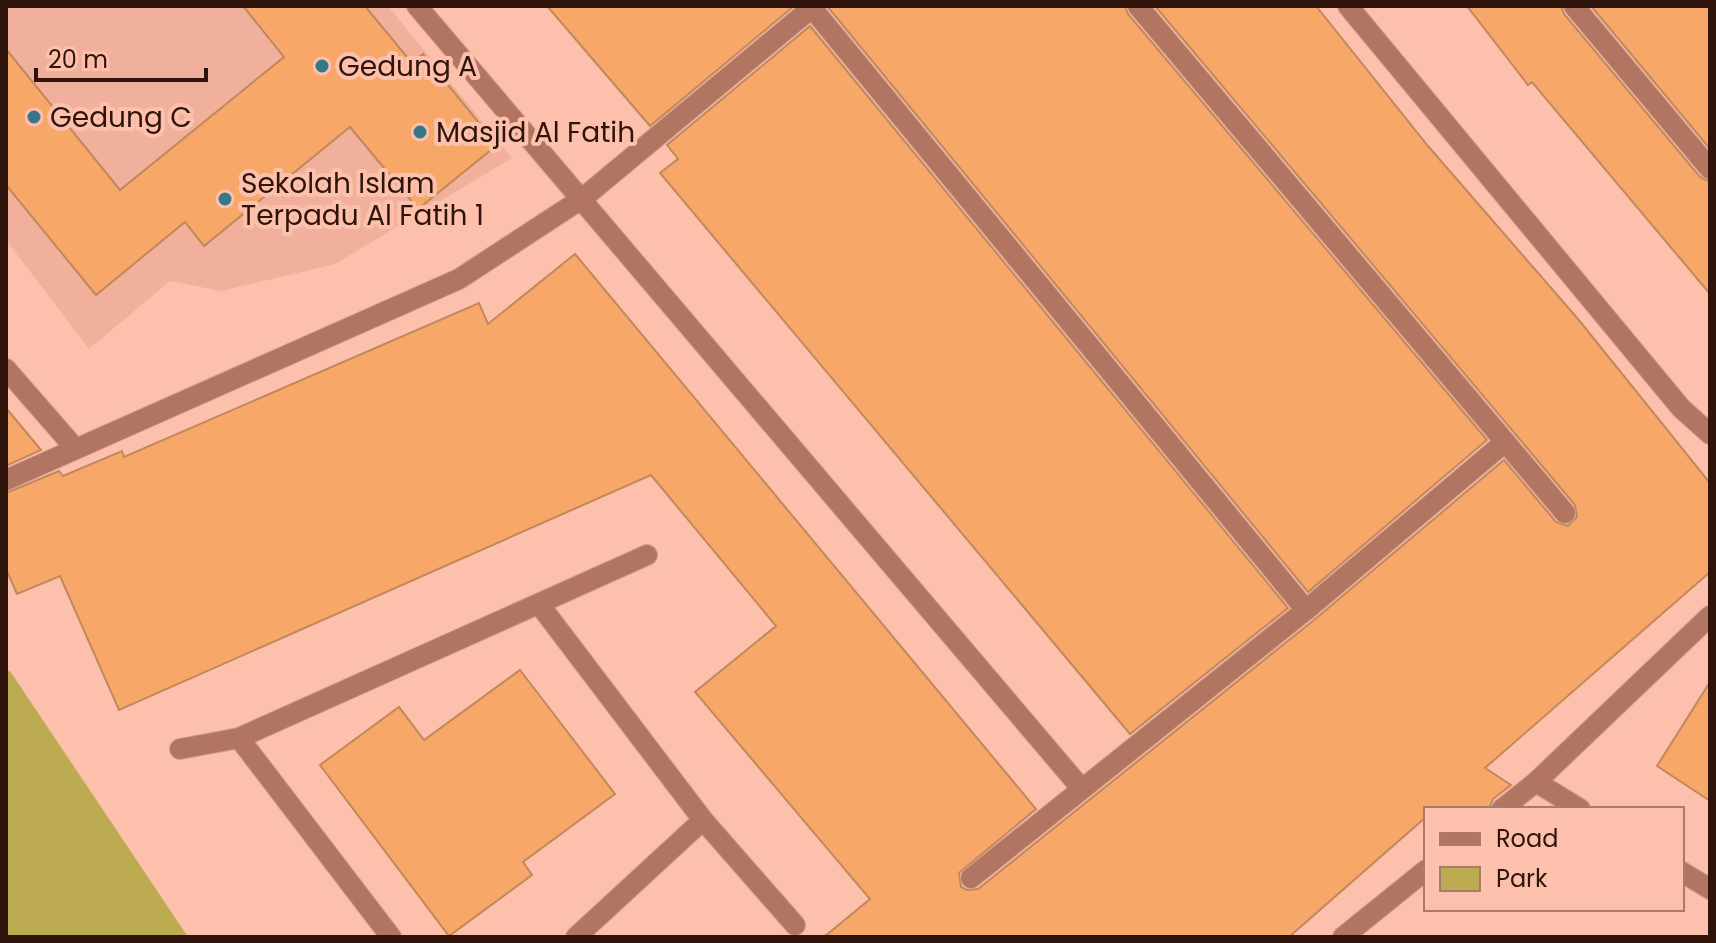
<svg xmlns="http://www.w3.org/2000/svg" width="1716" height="943" viewBox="0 0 1716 943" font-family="Poppins,sans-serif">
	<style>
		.built { fill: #f0b09c }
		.green { fill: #bdab52 }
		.building { fill: #f7a768; stroke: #c2885c; stroke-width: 2 }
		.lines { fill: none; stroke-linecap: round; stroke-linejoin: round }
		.street-casing { stroke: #d39e8d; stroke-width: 22 }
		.street { stroke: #b27561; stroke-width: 20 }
		.poi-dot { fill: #36788a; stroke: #fcc0ad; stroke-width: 3 }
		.labels { text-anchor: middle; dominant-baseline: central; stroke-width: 8; stroke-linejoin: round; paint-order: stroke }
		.poi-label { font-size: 28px; fill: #2f140c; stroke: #fcc0ad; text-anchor: start }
	</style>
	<rect width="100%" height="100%" fill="#fcc0ad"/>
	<path class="built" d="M6,6H388L512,158L335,264L221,291L170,281L89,349L6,240Z"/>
	<path class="green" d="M10,671L188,937H6V672Z"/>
	<g class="building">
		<path d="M243,6H365L412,63L423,54L497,145L418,209L350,127L204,246L185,222L96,295L6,185V49L120,190L284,57Z"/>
		<path d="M547,6H794L650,126Z"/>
		<path d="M827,6H1125L1128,14L1487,440L1308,592Z"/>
		<path d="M1155,6H1316L1428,146L1578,319L1710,483V572L1485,768L1511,785L1493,799L1489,809H1426V817L1289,937H824L870,899L695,692L776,626L651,475L119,710L60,576L17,594L6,569V493L59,471L63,476L122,451L124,457L479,303L488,324L575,254L1036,809L959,873L961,887L967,890L978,889L1314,620L1504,460L1556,522L1568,526L1577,517L1575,505Z"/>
		<path d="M1467,6H1561L1564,14L1700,177L1710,182V294L1532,82L1528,85Z"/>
		<path d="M1591,6H1710V149Z"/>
		<path d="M810,26L1288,608L1130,734L660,173L678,159L667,145Z"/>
		<path d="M6,408L41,450L6,466Z"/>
		<path d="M520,670L615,794L523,862L532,875L449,936L320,765L399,707L424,740Z"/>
		<path d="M1710,682V801L1657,766Z"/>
	</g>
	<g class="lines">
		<g class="street-casing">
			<g id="street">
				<path d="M417,6L1081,788"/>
				<path d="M1138,6L1565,513"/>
				<path d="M1348,6L1681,408L1710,434"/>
				<path d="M1574,6L1710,169"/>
				<path d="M812,8L1306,610"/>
				<path d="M6,369L74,447"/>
				<path d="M6,480L459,279L583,198L814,6"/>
				<path d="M539,604L703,820L795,925"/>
				<path d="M239,738L391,937"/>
				<path d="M180,749L239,738L647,555"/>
				<path d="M1536,782L1580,809"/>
				<path d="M1502,809L1536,782L1710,616"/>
				<path d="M1682,872L1710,889"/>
				<path d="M971,878L1306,610L1505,442"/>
				<path d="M576,937L703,820"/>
				<path d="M1343,937L1426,870"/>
			</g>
		</g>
		<use href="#street" class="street"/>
	</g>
	<g class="poi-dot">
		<circle cx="322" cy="66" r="8"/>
		<circle cx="34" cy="117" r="8"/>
		<circle cx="420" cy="132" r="8"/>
		<circle cx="225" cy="199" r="8"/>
	</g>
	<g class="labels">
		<g class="poi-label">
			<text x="338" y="66">Gedung A</text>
			<text x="50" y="117">Gedung C</text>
			<text x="436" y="132">Masjid Al Fatih</text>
			<text x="241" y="183">Sekolah Islam<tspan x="241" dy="32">Terpadu Al Fatih 1</tspan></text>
		</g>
	</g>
	<rect width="1716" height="943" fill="none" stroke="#2f140c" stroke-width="16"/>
	<rect x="1424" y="807" width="260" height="104" fill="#fcc0ad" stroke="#aa7b6d" stroke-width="2"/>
	<rect x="1440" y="833" width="40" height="12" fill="#b27561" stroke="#aa7b6d" stroke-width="2"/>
	<text x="1496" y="847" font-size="24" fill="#2f140c">Road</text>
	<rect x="1440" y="867" width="40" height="24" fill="#bdab52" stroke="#aa7b6d" stroke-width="2"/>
	<text x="1496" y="887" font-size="24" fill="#2f140c">Park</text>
	<path d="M36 68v12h170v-12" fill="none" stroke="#2f140c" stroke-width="4"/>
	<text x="48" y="68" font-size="24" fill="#2f140c" stroke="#fcc0ad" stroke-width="6" paint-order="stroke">20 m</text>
</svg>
